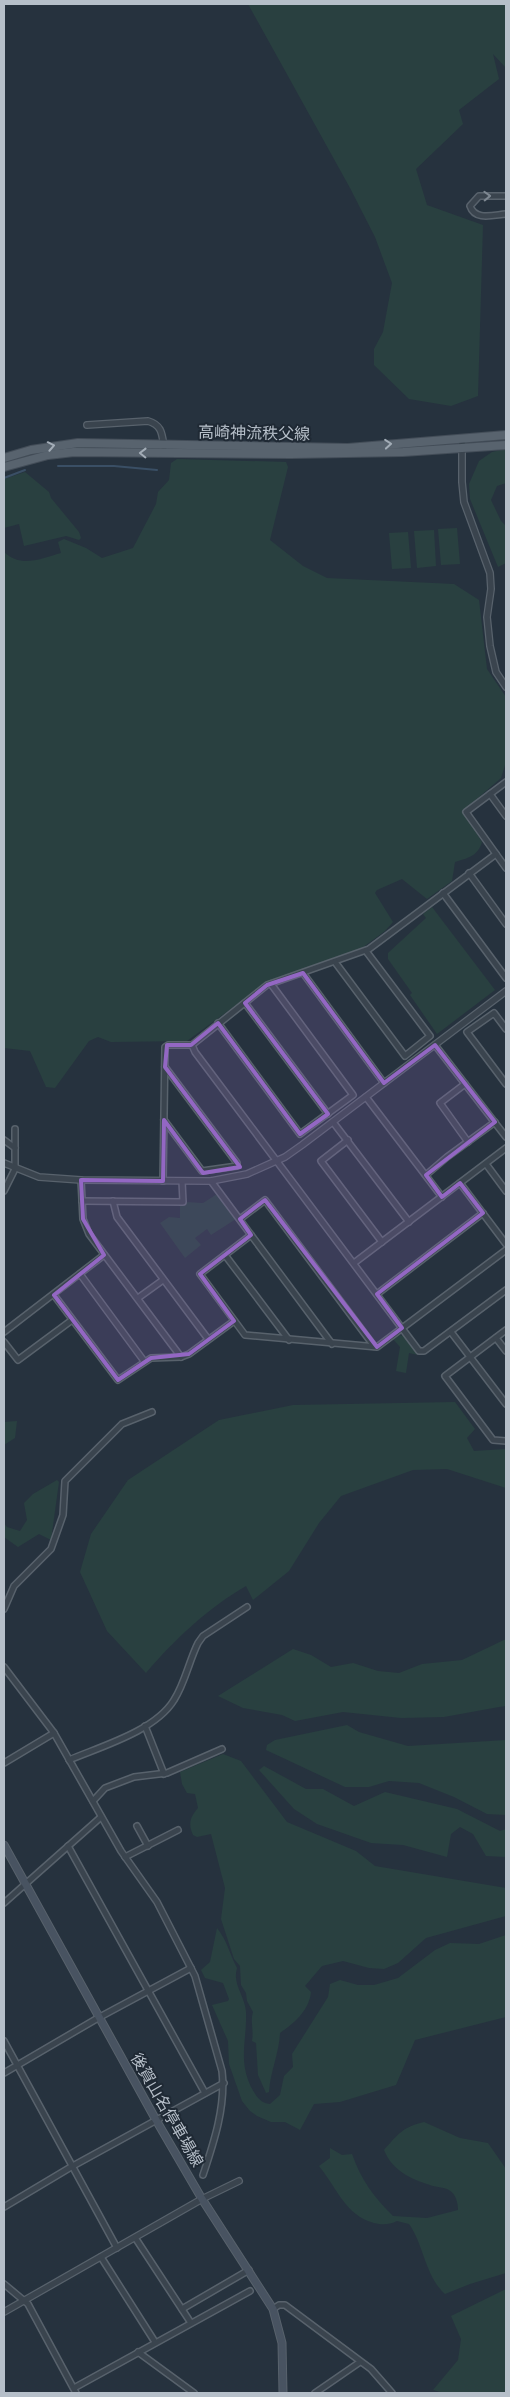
<svg xmlns="http://www.w3.org/2000/svg" width="510" height="2397" viewBox="0 0 510 2397" font-family="'Work Sans','Noto Sans JP',sans-serif">
	<style>
		.green { fill: #294040 }
		.lines { fill: none; stroke-linecap: round; stroke-linejoin: round }
		.stream { stroke: #3a4f65; stroke-width: 2 }
		.minor-casing { stroke: #58626c; stroke-width: 8 }
		.tertiary-casing { stroke: #58626c; stroke-width: 8 }
		.secondary-casing { stroke: #58626c; stroke-width: 9 }
		.primary-casing { stroke: #434d58; stroke-width: 10 }
		.minor { stroke: #3a444e; stroke-width: 5 }
		.tertiary { stroke: #3a444e; stroke-width: 5.5 }
		.secondary { stroke: #485361; stroke-width: 7 }
		.primary { stroke: #58636e; stroke-width: 8 }
		.oneway { stroke: #7e8892 }
		.oneway2 { stroke: #a3adb7 }
		.marked { fill: #9367c3; fill-opacity: 0.2; stroke: #9367c3; stroke-width: 4; stroke-linejoin: round }
		.labels { text-anchor: middle; dominant-baseline: central; stroke-width: 4; stroke-linejoin: round; paint-order: stroke }
		.street-label { font-size: 16px; fill: #b6bfc9; stroke: #1f2934 }
	</style>
	<rect width="100%" height="100%" fill="#26323e"/>
	<g class="green">
		<path d="M248,4H506V68L493,54L499,79L459,110L463,124L416,169L427,205L483,225L478,396L451,406L409,399L374,365V349L383,332L392,283L375,237L350,188Z"/>
		<path d="M506,449V483L497,486L491,500L501,521L506,526V563L498,567L470,499L469,484L479,461L492,452Z"/>
		<path d="M177,459L286,462L288,467L270,540L303,566L327,578L454,584L479,600L487,669L506,697V762L501,778L463,811L482,842C478,856 468,858 455,862L452,881L427,899L402,879L377,890L375,893L393,922L385,931L362,948L269,981L187,1041L111,1042L98,1037L89,1041L55,1088L46,1087L30,1051L4,1048V552C21,568 40,559 61,553L58,542L64,539L86,548L102,558L133,548L156,504L158,492L169,480L171,463Z"/>
		<path d="M25,472L49,492L51,498L79,532L81,538L79,540L66,536L24,546L19,524L4,528V479Z"/>
		<path d="M457,528L460,564L441,565L438,529Z"/>
		<path d="M434,530L436,566L417,568L414,531Z"/>
		<path d="M408,532L411,568L392,569L389,533Z"/>
		<path d="M432,907L495,990L437,1034L410,995L412,993L388,959V953L426,918L423,914Z"/>
		<path d="M217,1194L236,1219L211,1235L207,1229L195,1238L201,1245L185,1258L160,1223L169,1217L180,1218V1205H186V1202L203,1203Z"/>
		<path d="M399,1335L403,1336L418,1355L409,1353L406,1373L396,1371L400,1347L393,1339Z"/>
		<path d="M455,1402L475,1429L467,1438L474,1451L506,1449V1488L447,1469L413,1470L341,1496L319,1523L289,1571L253,1600L246,1586C208,1608 174,1640 146,1673L107,1631L80,1572L91,1534L128,1480L219,1420L293,1405Z"/>
		<path d="M17,1421L15,1438L4,1445V1422Z"/>
		<path d="M57,1480L59,1482L51,1540L39,1534L18,1547L4,1537V1523L7,1527L20,1531L27,1520L24,1503L33,1494Z"/>
		<path d="M506,1639V1706L499,1707L444,1717L401,1718L343,1712L295,1721L282,1715L243,1708L218,1696L293,1649L311,1655L331,1667L353,1663L378,1671L399,1673L422,1664L462,1660Z"/>
		<path d="M347,1725L359,1732L408,1746L506,1740V1815L487,1814L454,1797L419,1783L389,1781L369,1787H345L266,1750L267,1745L275,1740Z"/>
		<path d="M223,1754L241,1761L287,1822L356,1851L375,1866L506,1888V1916L426,1938L398,1963L384,1969L369,1968L343,1961L322,1966L305,1986L311,1992C309,2011 294,2023 280,2033C279,2054 270,2072 269,2092L266,2093L258,2075L256,2043L252,2041C254,2030 250,2022 253,2012L247,2001L246,1993L241,1985L240,1966L234,1959L221,1919L225,1888L211,1834L197,1837L193,1835C188,1824 190,1817 198,1808L195,1794L187,1793L182,1784L180,1772Z"/>
		<path d="M264,1766L306,1789H323L354,1806L385,1792L457,1809L500,1831L506,1829V1857L486,1856L473,1834L460,1827L451,1834L447,1857L403,1845L371,1843L317,1824L294,1809L259,1770Z"/>
		<path d="M217,1928C227,1940 230,1955 237,1968C232,1985 245,1995 246,2012C247,2041 238,2059 251,2087C256,2096 260,2103 270,2104L280,2095L284,2076L293,2067L292,2054L328,1997L330,1984L340,1980L358,1985H374L398,1978L435,1950L450,1943L479,1944L506,1935V2017L415,2040L396,2085L340,2102L314,2104L300,2130L285,2122H271L257,2116L250,2111L242,2101L229,2064L228,2041L212,2005L228,2001L229,1999L223,1983L205,1978L201,1970L210,1962Z"/>
		<path d="M424,2122L460,2138L488,2143L506,2169V2273L470,2284L445,2294C425,2276 424,2245 409,2224L397,2221C389,2225 382,2225 374,2223C345,2215 337,2188 319,2166L330,2158V2148L342,2155L352,2154C361,2180 374,2197 393,2216L427,2218L458,2210C458,2203 456,2194 449,2190C444,2187 435,2187 430,2185C410,2179 392,2170 384,2150C398,2134 403,2127 424,2122Z"/>
		<path d="M506,2289V2393H444L433,2390L458,2360L461,2339L451,2316Z"/>
	</g>
	<g class="lines">
		<g class="stream">
			<path d="M58,466H114L157,470"/>
			<path d="M4,478L25,470"/>
		</g>
		<g class="minor-casing">
			<g id="minor">
				<path d="M506,196H479L470,206C475,221 493,215 506,214"/>
				<path d="M506,782L466,812L506,868"/>
				<path d="M490,794L506,816"/>
				<path d="M496,854L369,949L267,985L192,1045L195,1052L419,1351H424L506,1290"/>
				<path d="M469,873L506,924"/>
				<path d="M443,893L506,978"/>
				<path d="M335,962L405,1056L430,1036L366,951"/>
				<path d="M303,973L384,1083"/>
				<path d="M245,1003L328,1114"/>
				<path d="M218,1023L300,1134L353,1095L271,984"/>
				<path d="M506,1029L494,1013L467,1032L506,1084"/>
				<path d="M435,1045L506,1137"/>
				<path d="M465,1084L440,1103L468,1142"/>
				<path d="M366,1097L442,1197"/>
				<path d="M164,1120L202,1171L237,1166V1163L165,1067"/>
				<path d="M333,1122L409,1222"/>
				<path d="M4,1140L15,1148"/>
				<path d="M348,1140L321,1161L382,1242"/>
				<path d="M486,1164L506,1191"/>
				<path d="M426,1175L447,1157L495,1122"/>
				<path d="M81,1180L83,1219L89,1234L181,1357"/>
				<path d="M163,1181L165,1047L168,1045H192"/>
				<path d="M211,1181L332,1344"/>
				<path d="M460,1183L506,1244"/>
				<path d="M4,1191L15,1169V1129"/>
				<path d="M82,1201L183,1202L182,1181"/>
				<path d="M113,1201L117,1217L208,1339"/>
				<path d="M240,1219L265,1200L374,1346"/>
				<path d="M251,1235L200,1274L245,1335L377,1347L506,1250"/>
				<path d="M225,1255L289,1340"/>
				<path d="M354,1263L506,1148"/>
				<path d="M80,1274L144,1361"/>
				<path d="M377,1294L483,1213"/>
				<path d="M54,1295L118,1380L151,1358L181,1357L189,1354L234,1321"/>
				<path d="M138,1298L163,1280"/>
				<path d="M506,1330L445,1376L493,1440L506,1441"/>
				<path d="M4,1332L104,1255"/>
				<path d="M451,1332L506,1404"/>
				<path d="M496,1338L506,1351"/>
				<path d="M4,1342L18,1360L72,1320"/>
				<path d="M4,1609L14,1586L51,1549L63,1515L65,1481L122,1424L152,1412"/>
				<path d="M4,1667L54,1733L121,1851L157,1902L195,1976L222,2071C226,2106 214,2142 203,2175"/>
				<path d="M145,1726L164,1774"/>
				<path d="M69,1760C102,1746 155,1731 174,1700C185,1683 189,1661 198,1643L203,1636L247,1607"/>
				<path d="M4,1763L54,1733"/>
				<path d="M93,1801L105,1788L134,1777L167,1773L222,1749"/>
				<path d="M137,1826L148,1846"/>
				<path d="M68,1846L205,2093"/>
				<path d="M125,1857L178,1830"/>
				<path d="M4,1903L101,1817"/>
				<path d="M4,2041L117,2248"/>
				<path d="M4,2073L98,2018L191,1968"/>
				<path d="M4,2207L71,2167L224,2083"/>
				<path d="M136,2239L191,2323"/>
				<path d="M101,2257L155,2342"/>
				<path d="M4,2284L28,2304L76,2393"/>
				<path d="M182,2309L249,2270"/>
				<path d="M273,2309L279,2305H285L371,2369L392,2393"/>
				<path d="M138,2352L194,2393"/>
				<path d="M74,2388L250,2291"/>
				<path d="M315,2393L360,2362"/>
			</g>
		</g>
		<g class="tertiary-casing">
			<g id="tertiary">
				<path d="M87,425L148,421C162,425 162,434 164,447"/>
				<path d="M462,438V482L464,502L490,573L491,589L487,617L490,646L496,672L506,687"/>
				<path d="M4,1163L39,1177L81,1180L211,1181L247,1174L285,1157L302,1145L506,991"/>
				<path d="M4,2312L202,2199L239,2181"/>
			</g>
		</g>
		<g class="secondary-casing">
			<path id="secondary" d="M4,1845L156,2120L202,2199L273,2309L282,2343L283,2393"/>
		</g>
		<g class="primary-casing">
			<g id="primary">
				<path d="M4,458L31,450L78,443L348,448L506,435"/>
				<path d="M4,467L48,455L74,452L291,454L403,452L506,445"/>
			</g>
		</g>
		<use href="#minor" class="minor"/>
		<use href="#tertiary" class="tertiary"/>
		<use href="#secondary" class="secondary"/>
		<use href="#primary" class="primary"/>
	</g>
	<defs><path id="oneway-chevron" d="M-2-3.5L2.5 0L-2 3.5" fill="none" stroke-width="1.6" stroke-linecap="round" stroke-linejoin="round" transform="scale(1.25)"/></defs>
	<use class="oneway" href="#oneway-chevron" transform="translate(487 196) rotate(-2)"/>
	<g class="oneway2">
		<use href="#oneway-chevron" transform="translate(388 444) rotate(-5)"/>
		<use href="#oneway-chevron" transform="translate(51 446) rotate(-11)"/>
		<use href="#oneway-chevron" transform="translate(143 453) rotate(-179)"/>
	</g>
	<path class="marked" d="M303,973L384,1083L435,1045L495,1122L426,1175L442,1197L460,1183L483,1213L377,1294L402,1328L377,1347L265,1200L240,1219L251,1235L200,1274L234,1321L189,1354L151,1358L118,1380L54,1295L104,1255L83,1219L81,1180L163,1181L164,1120L203,1173L240,1167L165,1067L167,1045H191L218,1023L300,1134L328,1114L245,1003L267,985Z"/>
	<g class="labels">
		<g class="street-label">
			<text transform="translate(254 433) rotate(1)">高崎神流秩父線</text>
			<text transform="translate(167 2110) rotate(60)">後賀山名停車場線</text>
		</g>
	</g>
	<rect width="510" height="2397" fill="none" stroke="#b6bfc9" stroke-width="10"/>
</svg>
